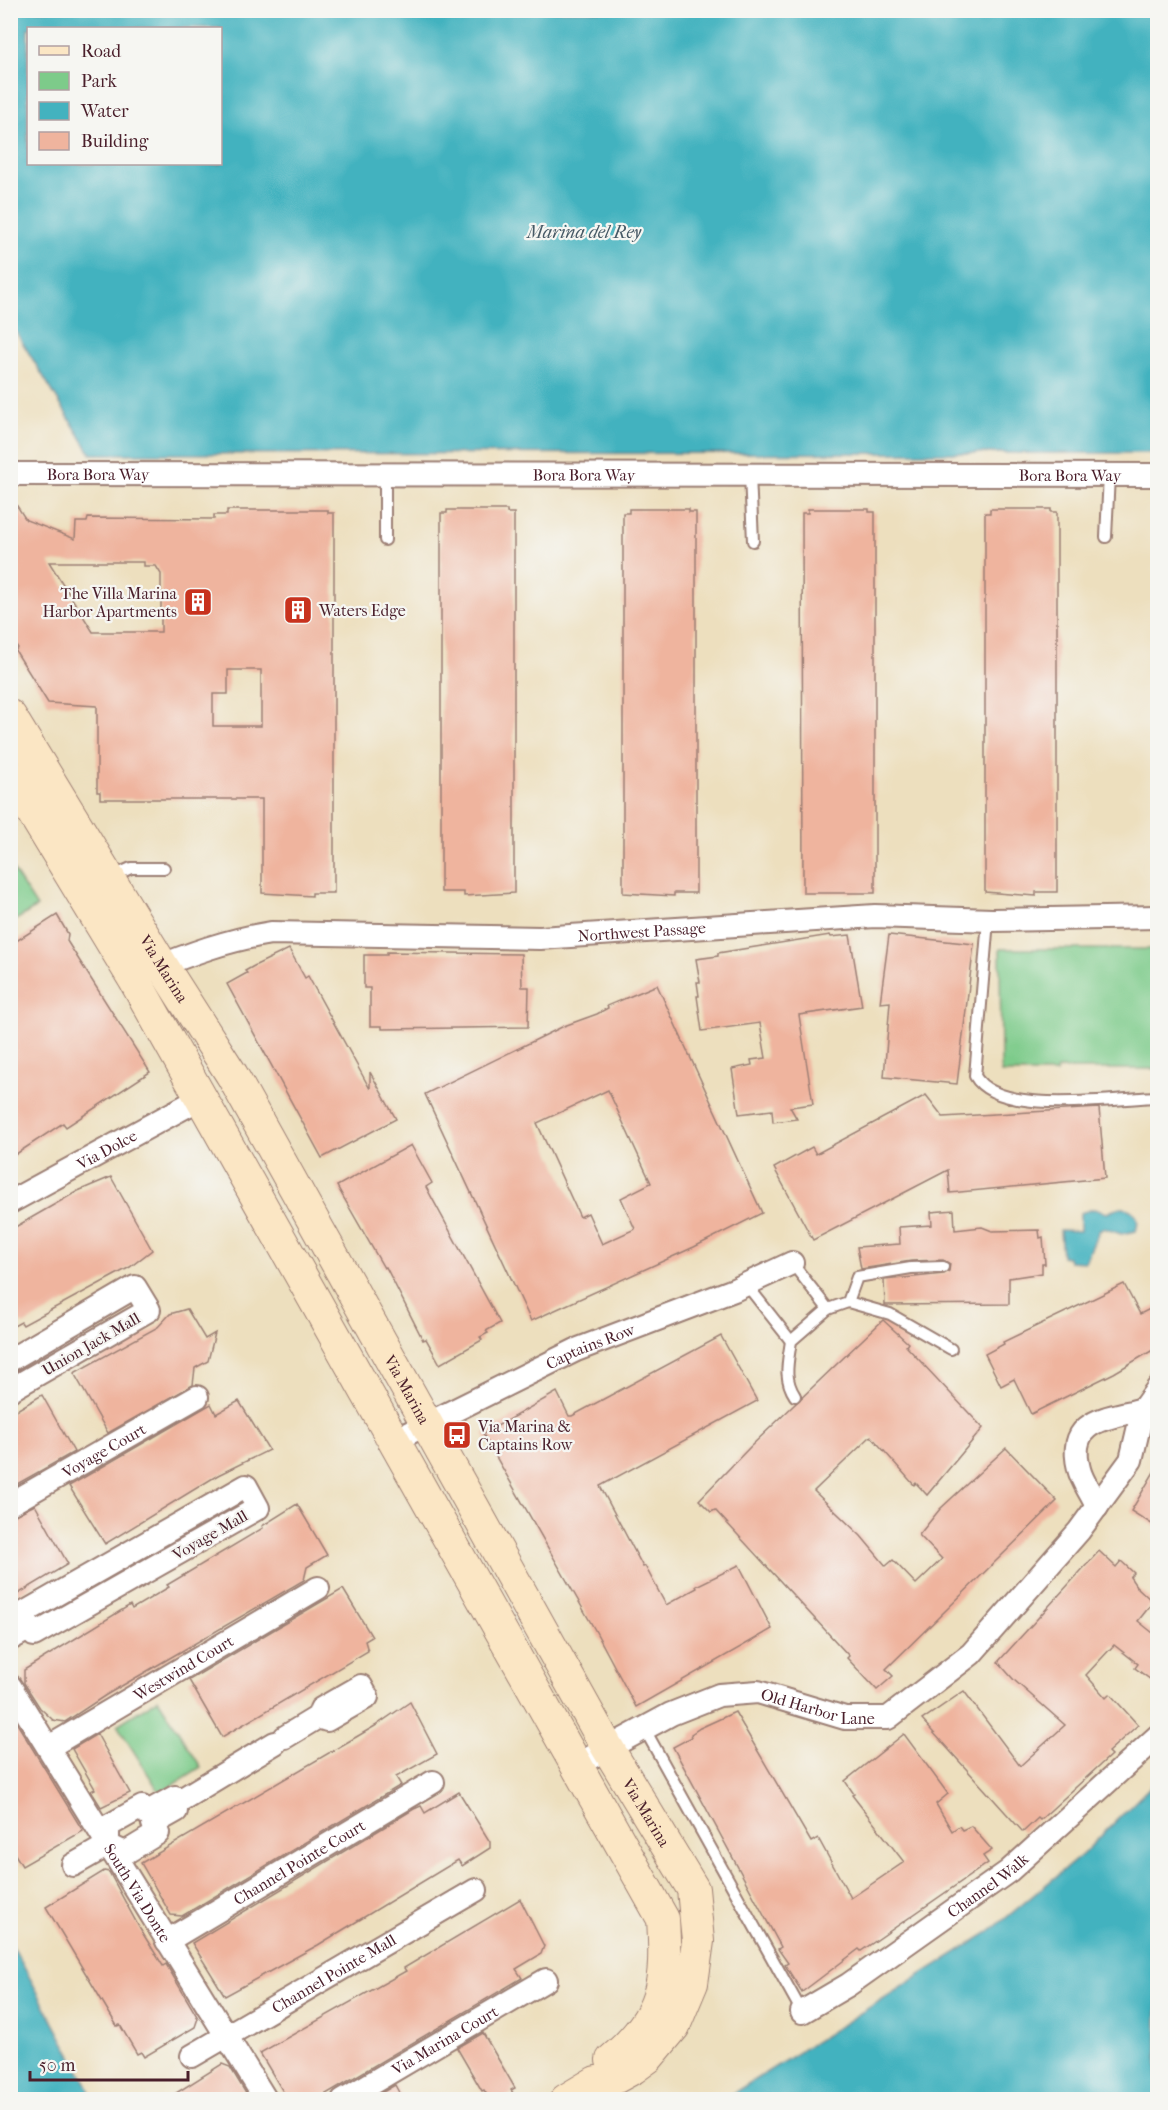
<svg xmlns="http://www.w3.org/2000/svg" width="1168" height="2110" viewBox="0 0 1168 2110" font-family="'IM FELL French Canon',serif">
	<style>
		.green { fill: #7dcb8a; stroke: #64755a; stroke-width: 1.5 }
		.water { fill: #43b2bf; stroke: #466875; stroke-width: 1.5; fill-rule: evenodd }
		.building { fill: #efb49e; fill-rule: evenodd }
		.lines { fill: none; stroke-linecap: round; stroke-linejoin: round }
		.lane-casing { stroke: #9c7f74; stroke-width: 14 }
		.street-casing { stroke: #9c7f74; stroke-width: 26 }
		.secondary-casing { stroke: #9c7f74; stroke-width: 34 }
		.lane { stroke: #fff; stroke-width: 10 }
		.street { stroke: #fff; stroke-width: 22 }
		.secondary { stroke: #fbe6c4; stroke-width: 32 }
		.labels { text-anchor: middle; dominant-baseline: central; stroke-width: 4.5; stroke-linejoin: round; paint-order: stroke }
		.street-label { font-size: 16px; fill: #4a1f2b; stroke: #f6f6f2 }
		.poi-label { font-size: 16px; fill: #4a1f2b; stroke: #f6f6f2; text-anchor: start }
		.water-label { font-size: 18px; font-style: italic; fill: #475a66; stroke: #f6f6f2 }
	</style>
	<rect width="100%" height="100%" fill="#f6f6f2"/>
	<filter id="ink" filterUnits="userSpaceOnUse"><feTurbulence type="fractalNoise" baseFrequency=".0167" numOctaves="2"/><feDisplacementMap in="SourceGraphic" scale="12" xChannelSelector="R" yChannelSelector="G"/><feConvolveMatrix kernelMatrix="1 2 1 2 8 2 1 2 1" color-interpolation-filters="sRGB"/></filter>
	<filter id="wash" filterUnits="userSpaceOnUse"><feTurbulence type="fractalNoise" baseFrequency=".008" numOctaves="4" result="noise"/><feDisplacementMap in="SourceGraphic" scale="24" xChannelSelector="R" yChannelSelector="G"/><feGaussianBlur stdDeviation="1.35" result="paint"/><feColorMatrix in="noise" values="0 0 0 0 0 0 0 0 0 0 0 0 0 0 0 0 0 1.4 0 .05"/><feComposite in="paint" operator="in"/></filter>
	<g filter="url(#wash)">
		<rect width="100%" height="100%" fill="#eddfbe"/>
		<g class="green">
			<path d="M10,865L37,907L11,923H10Z"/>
			<path d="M1000,949H1157V1069H1057L1056,1073H1001Z"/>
			<path d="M158,1699L201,1767L160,1793L117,1725Z"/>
		</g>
		<g class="water">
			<path d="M11,10L1157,11V453L91,454L11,324ZM28,28H220V164H28Z"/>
			<path d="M1121,1207C1134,1209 1141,1217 1136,1231L1121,1234L1104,1228L1099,1231L1085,1262L1069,1261L1068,1257L1062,1256L1060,1230L1080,1231V1213L1094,1209L1107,1213Z"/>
			<path d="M1157,1780V2099H724L989,1932L1083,1854Z"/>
			<path d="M11,1943L89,2088L92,2099H11Z"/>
		</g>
		<g id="blocks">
			<g class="building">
				<path d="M10,495L26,520L75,539L76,522H87L88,518L214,519V515H227V510H328V513H334V893H312V896L262,893V799H100V792H97V706L48,703L15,650L18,648L10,636ZM49,562H144V566H156L161,574V632H93ZM228,670H261V726H213V694H228Z"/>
				<path d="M629,509H689V512H696V893H674V896L623,893V513H629Z"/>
				<path d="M808,509H869V512H875V893H803L802,513H808Z"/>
				<path d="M990,509H1051V512H1057V892H1036V896L985,892V513H990Z"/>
				<path d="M447,510H507V513H514V893L464,896V892H441V513H447Z"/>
				<path d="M57,915L68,934L67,941L150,1072L66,1127L63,1123L10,1158V945Z"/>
				<path d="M830,935L831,937L850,935L862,1006L799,1015L813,1104L790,1107L797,1119L773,1122L772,1110L739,1114L732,1069L752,1065L751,1060L766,1058L760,1023L702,1031L697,996H699L697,982H700L696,959L718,956V953Z"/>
				<path d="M889,935L974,944L957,1084L884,1077L890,1002L880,1003Z"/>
				<path d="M289,949L305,978L308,976L370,1089V1072L396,1119L322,1158L227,984L247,973L245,971L254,966Z"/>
				<path d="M387,952L521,954L522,987H529L528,1027L382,1029V1026H370V988H364V955H387Z"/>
				<path d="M657,985L762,1213L694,1247L531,1321L425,1094L564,1026L597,1014L608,1008L607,1006ZM608,1090L651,1183L621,1198L635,1229L602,1244L588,1213L580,1217L537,1123Z"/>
				<path d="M926,1095L943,1117L1099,1108L1105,1178L950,1193L948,1170L813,1240L774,1168L812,1147L816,1154Z"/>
				<path d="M411,1145L432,1183L426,1187L500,1323L486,1331L488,1333L480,1337L482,1340L440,1364L426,1339L423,1340L386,1267L384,1268L337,1186Z"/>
				<path d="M111,1177L152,1250L130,1267L23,1325L21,1322L10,1328V1230L78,1191Z"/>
				<path d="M954,1210L955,1230L982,1227L992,1231L1039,1230L1040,1238L1043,1237L1045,1264H1042V1273L1009,1278V1304L885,1305L884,1280L944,1274L949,1271L950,1264L943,1260L911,1261L861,1269L857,1247L900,1244L899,1227L932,1225L931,1212Z"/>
				<path d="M1124,1284L1140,1314L1158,1305V1347L1114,1373L1031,1414L1014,1379L1001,1386L985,1354L1004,1344L1003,1342Z"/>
				<path d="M187,1309L205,1339L215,1333L208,1361L195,1368L193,1385L108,1433L74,1373L158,1327L170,1314Z"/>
				<path d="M883,1320L908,1343L906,1346L983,1428L927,1495L916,1483L914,1485L871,1436L814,1491L861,1536L886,1566L893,1560L916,1584L942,1559L919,1535L940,1509L1006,1448L1057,1501L886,1669L893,1676L877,1690L847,1658L849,1656L715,1510L711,1512L699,1500L750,1447Z"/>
				<path d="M721,1336L757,1401L600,1486L643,1567L645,1566L666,1605L697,1588L696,1586L739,1565L772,1629L636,1707L595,1630L483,1434L557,1392L569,1416H572Z"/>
				<path d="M42,1395L74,1452L10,1488V1414Z"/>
				<path d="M239,1401L269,1450L218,1475L105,1544L69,1486L211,1404L216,1414Z"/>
				<path d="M1158,1465V1528L1131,1511Z"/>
				<path d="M297,1504L327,1555L307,1567L304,1580L106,1695L65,1722L53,1720L40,1708L24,1683V1670L130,1605L132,1609L169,1587L167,1585L263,1528L262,1526Z"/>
				<path d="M35,1505L68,1564L18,1594L10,1584V1517Z"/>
				<path d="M1099,1551L1116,1567L1121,1561L1134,1573L1130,1577L1136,1586L1153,1602L1138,1621L1158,1637V1685L1135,1668L1138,1664L1114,1645L1086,1675L1106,1698L1110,1694L1138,1725L1108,1752L1111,1755L1040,1820L1038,1818L1023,1832L922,1720L964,1691L1020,1766L1065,1725L1014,1680L998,1662Z"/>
				<path d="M343,1589L372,1637L365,1641L368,1651L222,1737L189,1680Z"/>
				<path d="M410,1702L437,1754L396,1777L401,1785L182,1916L171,1915L141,1863L375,1726Z"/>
				<path d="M10,1712L83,1831L22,1866L10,1846Z"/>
				<path d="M735,1712L811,1842L818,1838L851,1898L904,1862L852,1795L854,1794L845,1781L904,1734L948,1794L936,1804L952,1831L959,1826L962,1830L971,1826L992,1850L983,1856L988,1863L861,1951L859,1949L802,1992L785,1965L788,1963L778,1949L781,1947L673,1747L692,1737L691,1734L700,1728Z"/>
				<path d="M97,1734L130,1793L101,1807L91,1791L95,1789L72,1749Z"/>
				<path d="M459,1792L490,1842V1848L462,1866L458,1860L318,1945L225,1996L192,1943L414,1809L421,1806L425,1813Z"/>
				<path d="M104,1871L109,1872L140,1929L163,1966L166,1964L198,2018L195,2027L144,2057L141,2052L137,2054L120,2025L117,2026L46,1907Z"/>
				<path d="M520,1899L544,1946L541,1954L516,1969L522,1978L316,2100H288L260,2053L406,1971L404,1968Z"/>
				<path d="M483,2033L515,2088L511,2090L513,2093L501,2100H490L484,2090L482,2091L457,2048Z"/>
				<path d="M222,2064L230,2067L250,2100H165Z"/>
				<path d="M395,2085L403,2100H371V2099Z"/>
			</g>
		</g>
	</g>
	<g filter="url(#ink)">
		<use href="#blocks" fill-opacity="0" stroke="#9c7f74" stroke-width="1.5"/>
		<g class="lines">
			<g class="lane-casing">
				<g id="lane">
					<path d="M385,474V540"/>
					<path d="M750,475L753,541"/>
					<path d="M1106,537L1109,475"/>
					<path d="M111,877L131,868H164"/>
					<path d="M988,920L975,1076C998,1117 1115,1098 1158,1097"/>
					<path d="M792,1263L828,1309L848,1302L857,1277L911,1268L943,1267"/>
					<path d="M746,1284L791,1341"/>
					<path d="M848,1302L890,1314L951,1349"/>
					<path d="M795,1396C783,1378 788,1362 791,1341L828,1309"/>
					<path d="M644,1728L802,2012"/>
				</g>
			</g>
			<g class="street-casing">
				<g id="street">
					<path id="s1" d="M10,474L1158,475"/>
					<path id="s2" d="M148,971C189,954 227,940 271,933L540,938L875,916L992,920L1158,917"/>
					<path id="s3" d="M10,1202L201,1098"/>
					<path d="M10,1360L135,1287L149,1310L10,1390"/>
					<path id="s4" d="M393,1441L576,1350L734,1290L792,1263"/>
					<path d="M246,1486L258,1508L34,1635L22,1614Z"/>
					<path id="s5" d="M10,1504L197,1397"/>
					<path d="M1097,1507C1092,1494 1082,1482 1079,1469C1066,1418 1108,1419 1143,1409"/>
					<path d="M10,1639L30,1628"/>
					<path id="s6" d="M10,1686L266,2100"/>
					<path d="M285,1737L318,1717L321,1709L361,1686L367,1697L327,1720L318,1717"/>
					<path id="s7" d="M49,1747L318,1588"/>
					<path id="s8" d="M575,1766L671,1714L719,1695L758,1692L845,1718H888L971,1654L1079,1531L1131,1460L1143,1409L1158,1388"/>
					<path d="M108,1845V1826L142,1807L146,1813L175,1797L179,1801L275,1743"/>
					<path d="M108,1845L125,1853L158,1833L153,1824L176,1811"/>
					<path d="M73,1865L108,1845"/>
					<path id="s9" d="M167,1941L433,1782"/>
					<path id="s10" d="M802,2012L848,1985L1009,1871L1158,1736"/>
					<path id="s11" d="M192,2056L476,1890"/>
					<path id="s12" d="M343,2100L546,1980"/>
				</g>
			</g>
			<g class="secondary-casing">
				<g id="secondary">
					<path id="s13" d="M10,716L163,967L232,1075L607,1747L693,1889L698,1941L692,1983L674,2026L648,2057L633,2068L611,2080L596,2082L566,2100"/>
					<path d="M10,775L134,979L663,1919C667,1984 664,2016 612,2060"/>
				</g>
			</g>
			<use href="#lane" class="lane"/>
			<use href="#street" class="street"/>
			<use href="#secondary" class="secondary"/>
		</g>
	</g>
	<defs>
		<g id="building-square" transform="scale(1.5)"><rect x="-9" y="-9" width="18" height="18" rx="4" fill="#c8321e" stroke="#f6f6f2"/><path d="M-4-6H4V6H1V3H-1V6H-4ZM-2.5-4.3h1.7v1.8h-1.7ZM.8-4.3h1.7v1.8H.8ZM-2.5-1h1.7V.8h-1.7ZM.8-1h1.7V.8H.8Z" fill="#fff"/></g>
		<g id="bus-square" transform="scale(1.5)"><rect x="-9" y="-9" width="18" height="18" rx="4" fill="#c8321e" stroke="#f6f6f2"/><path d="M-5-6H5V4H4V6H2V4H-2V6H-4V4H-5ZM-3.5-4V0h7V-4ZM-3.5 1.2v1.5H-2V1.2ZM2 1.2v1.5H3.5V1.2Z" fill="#fff"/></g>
	</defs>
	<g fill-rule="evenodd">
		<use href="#building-square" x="198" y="602"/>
		<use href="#building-square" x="298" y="610"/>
		<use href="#bus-square" x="457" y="1435"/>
	</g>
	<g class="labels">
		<g class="street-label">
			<text stroke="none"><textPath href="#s1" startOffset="88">Bora Bora Way</textPath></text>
			<text stroke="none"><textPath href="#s1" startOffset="574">Bora Bora Way</textPath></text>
			<text stroke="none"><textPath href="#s1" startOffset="1060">Bora Bora Way</textPath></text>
			<text stroke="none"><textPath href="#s2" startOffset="500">Northwest Passage</textPath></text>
			<text stroke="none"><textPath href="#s13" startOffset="296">Via Marina</textPath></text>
			<text stroke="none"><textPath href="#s3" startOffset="110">Via Dolce</textPath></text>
			<text transform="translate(91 1344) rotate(-30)">Union Jack Mall</text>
			<text stroke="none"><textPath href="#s4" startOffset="219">Captains Row</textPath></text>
			<text stroke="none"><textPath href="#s13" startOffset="782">Via Marina</textPath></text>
			<text stroke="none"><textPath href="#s5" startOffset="108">Voyage Court</textPath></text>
			<text transform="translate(210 1535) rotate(-30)">Voyage Mall</text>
			<text stroke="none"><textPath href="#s7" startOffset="156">Westwind Court</textPath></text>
			<text stroke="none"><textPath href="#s8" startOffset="262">Old Harbor Lane</textPath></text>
			<text stroke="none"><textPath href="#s13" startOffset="1268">Via Marina</textPath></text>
			<text stroke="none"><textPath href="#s9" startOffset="154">Channel Pointe Court</textPath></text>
			<text stroke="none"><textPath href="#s10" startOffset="225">Channel Walk</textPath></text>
			<text stroke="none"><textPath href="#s6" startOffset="243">South Via Donte</textPath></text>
			<text stroke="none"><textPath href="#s11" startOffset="164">Channel Pointe Mall</textPath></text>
			<text stroke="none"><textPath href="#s12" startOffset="118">Via Marina Court</textPath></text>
		</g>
		<g class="poi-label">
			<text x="177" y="593" text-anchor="end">The Villa Marina<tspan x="177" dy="18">Harbor Apartments</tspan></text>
			<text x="319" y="610">Waters Edge</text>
			<text x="478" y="1426">Via Marina &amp;<tspan x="478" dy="18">Captains Row</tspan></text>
		</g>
		<g class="water-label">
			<text x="584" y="232">Marina del Rey</text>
		</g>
	</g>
	<rect width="1168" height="2110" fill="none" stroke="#f6f6f2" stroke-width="36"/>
	<rect x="27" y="27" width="195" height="138" fill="#f6f6f2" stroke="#b1a0a2" stroke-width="1.5"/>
	<rect x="39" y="46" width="30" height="9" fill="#fbe6c4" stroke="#b1a0a2" stroke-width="1.5"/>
	<text x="81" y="57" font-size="18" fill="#4a1f2b">Road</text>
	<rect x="39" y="72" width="30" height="18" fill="#7dcb8a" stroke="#b1a0a2" stroke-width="1.5"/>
	<text x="81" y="87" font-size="18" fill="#4a1f2b">Park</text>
	<rect x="39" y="102" width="30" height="18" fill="#43b2bf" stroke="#b1a0a2" stroke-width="1.5"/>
	<text x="81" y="117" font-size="18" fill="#4a1f2b">Water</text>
	<rect x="39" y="132" width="30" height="18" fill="#efb49e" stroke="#b1a0a2" stroke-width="1.5"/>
	<text x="81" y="147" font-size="18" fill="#4a1f2b">Building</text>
	<path d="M30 2071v9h158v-9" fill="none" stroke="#4a1f2b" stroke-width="3"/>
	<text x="39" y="2071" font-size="18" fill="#4a1f2b" stroke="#f6f6f2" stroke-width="4.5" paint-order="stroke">50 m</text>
</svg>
